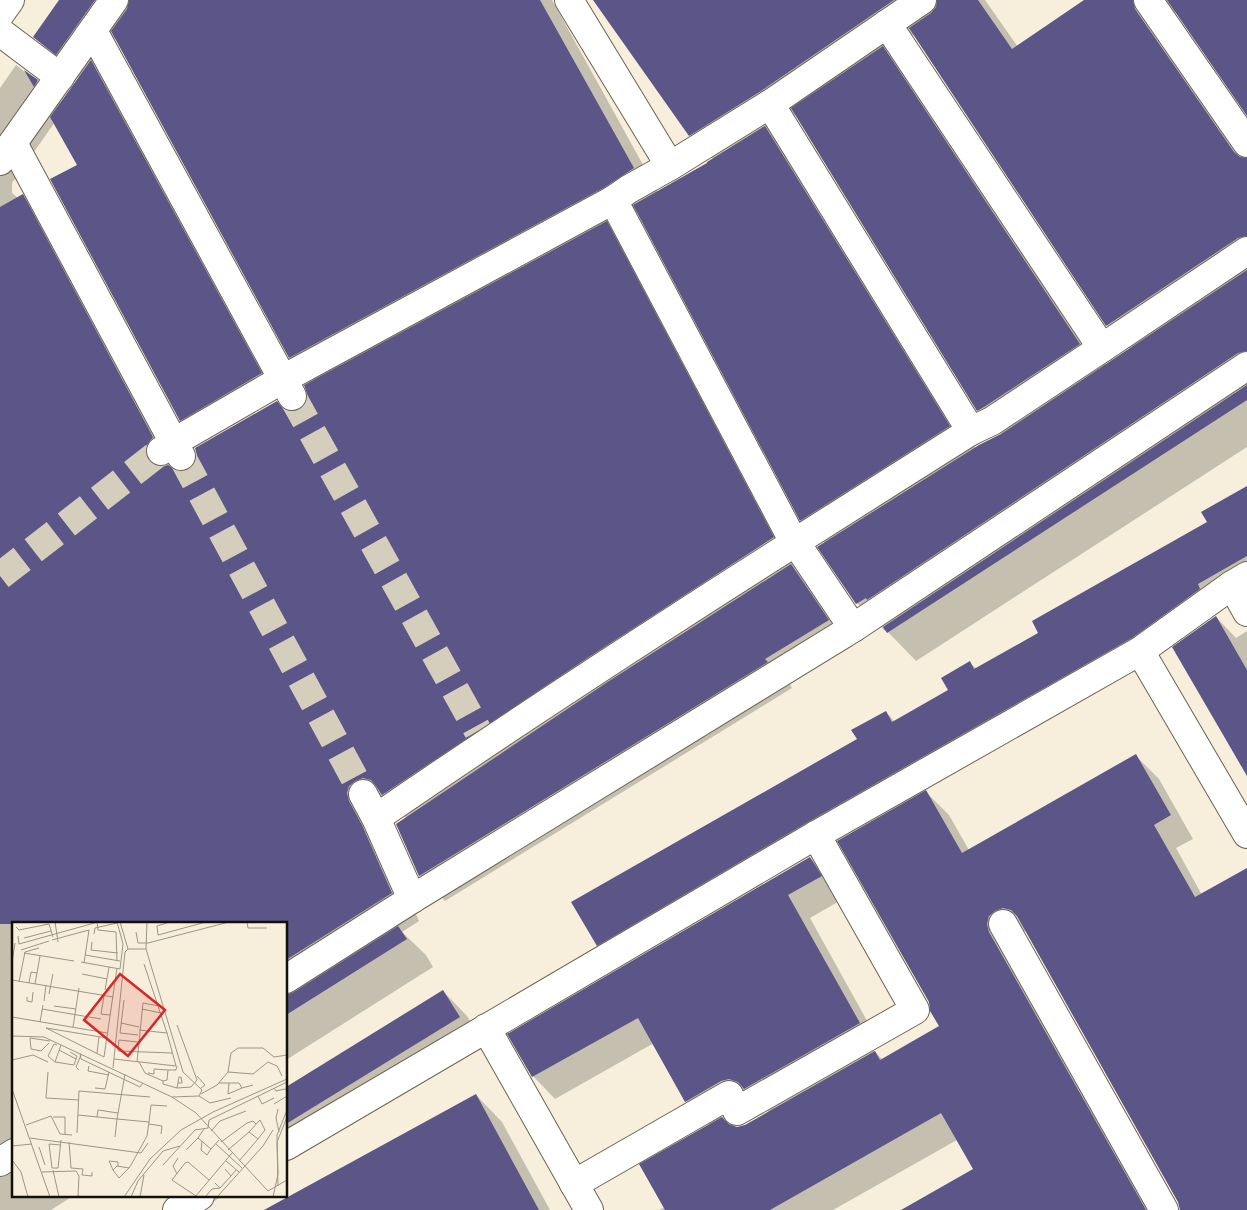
<svg xmlns="http://www.w3.org/2000/svg" width="1247" height="1210" viewBox="0 0 1247 1210" font-family="'Times New Roman',serif">
	<style>
		.shadow { fill: #0003; fill-rule: evenodd }
		.building { fill: #5c5587 }
		.lines { fill: none; stroke-linecap: round; stroke-linejoin: round }
		.minor-tunnel { stroke: #d5cebc; stroke-width: 28; stroke-dasharray: 28 14; stroke-linecap: butt }
		.minor-casing { stroke: #6b6452; stroke-width: 30 }
		.minor { stroke: #fff; stroke-width: 28 }
		.inset-road { fill: none; stroke: #9c9687; stroke-width: 1 }
		.view { fill: #d62828; fill-opacity: 0.15; stroke: #d62828; stroke-width: 2.5 }
		.inset-edge { fill: none; stroke: #13100a; stroke-width: 2.5 }
	</style>
	<rect width="100%" height="100%" fill="#f7efdb"/>
	<g class="shadow">
		<path d="M61,0H552L658,192L709,163L713,159L690,135L594,0H985L1018,47L1086,0H1247V113L1176,12L1167,16L1163,39L1247,159V447L916,661L886,630L885,631L857,603L825,543L801,520L638,212L611,227L634,250L800,565L795,569L816,590L853,646L790,684L792,688L445,901L420,876L397,824L406,818L394,806L389,854L419,921L402,932L426,955L433,967L286,1060V924H14V1196H73L51,1210H0V88L16,65L37,81L61,104L80,78L63,66L35,37ZM914,34L1107,325L1131,349L1106,366L917,82L887,52ZM116,38L290,357L314,381L306,405L300,411L291,413L286,411L277,402L189,471L180,473L175,471L180,465L50,223L23,196L18,198L12,193V183L55,122L78,165L181,420L199,439L280,392L109,80L96,67ZM796,115L978,410L1002,435L975,448L800,162L769,132Z"/>
		<path d="M1247,487V583L615,962L598,945L859,739L886,712L895,722L950,691L970,663L977,669L1039,633L1208,522Z"/>
		<path d="M1216,617L1236,638L1247,631V774Z"/>
		<path d="M1136,756L1159,779L1193,839L1176,848L1202,895L1247,869V1210H1181L1179,1202L1026,931L1019,933L1155,1210H903L974,1169L957,1140L833,1210H659L665,1207L710,1125L686,1101L654,1043L555,1099L533,1076L810,858L832,880L843,899L810,918L881,1046L873,1050L883,1060L941,1027L926,792L949,815L969,850ZM744,1103L760,1104L769,1112L745,1126L737,1128L730,1126L721,1117Z"/>
		<path d="M443,991L467,1016L483,1042L286,1163V1088Z"/>
		<path d="M476,1095L502,1122L550,1210H265Z"/>
		<path d="M182,1196H223L198,1210Z"/>
	</g>
	<g class="building">
		<path d="M59,0H95L56,55L33,37Z"/>
		<path d="M129,0H540L634,168L605,187L289,358L111,31L127,9Z"/>
		<path d="M593,0H894L761,91L689,136Z"/>
		<path d="M937,0H978L1012,49L1084,0H1133L1135,9L1234,152L1240,157L1247,158V236L1238,238L1106,326L909,28L931,13L936,7Z"/>
		<path d="M1167,0H1247V116Z"/>
		<path d="M883,46L1080,344L984,407L977,411L791,108Z"/>
		<path d="M91,60L262,373L180,421L50,179L77,165L50,117Z"/>
		<path d="M24,70L38,80L34,87Z"/>
		<path d="M765,126L950,426L800,521L633,205L707,163V162Z"/>
		<path d="M23,194L153,437L147,445L146,453L148,459L155,465L162,467L168,465L173,469L180,472L189,469L194,464L197,456L195,448L277,401L284,410L291,412L299,410L305,405L308,397L304,385L607,221L774,537L589,657L382,795L376,786L371,780L363,778L355,781L349,786L347,793L349,801L362,825L392,893L286,960V924H0V207Z"/>
		<path d="M1247,270V351L1238,353L867,600L866,598L856,604L817,547L979,445L1001,434Z"/>
		<path d="M1247,385V400L887,633L883,627Z"/>
		<path d="M1247,486V556L1198,584L1200,589L1132,638L808,822L597,946L571,902L857,739L851,730L886,711L892,722L948,690L941,678L970,661L974,669L1038,633L1032,621L1207,522L1201,512Z"/>
		<path d="M791,564L829,620L765,659L768,662L419,876L396,824L606,683Z"/>
		<path d="M1216,616L1247,670V776L1172,647Z"/>
		<path d="M1136,754L1171,815L1154,825L1195,897L1247,868V1210H1180L1178,1202L1017,916L1011,910L1003,908L995,911L989,916L987,924L989,932L1146,1210H901L973,1169L941,1113L770,1210H665L639,1164L722,1117L729,1124L737,1127L745,1125L875,1051L880,1060L939,1026L930,1011L929,1002L837,841L926,790L962,853Z"/>
		<path d="M810,857L822,876L788,895L860,1023L744,1089L738,1082L729,1079L721,1081L685,1102L638,1018L532,1077L507,1034Z"/>
		<path d="M398,926L407,939L286,1015V995L294,992Z"/>
		<path d="M443,990L460,1017L286,1124V1087Z"/>
		<path d="M476,1094L539,1210H264Z"/>
	</g>
	<g class="lines">
		<g class="minor-tunnel">
			<path d="M292,396L478,731"/>
			<path d="M182,457L363,794"/>
			<path d="M0,576L161,451"/>
		</g>
		<g class="minor-casing">
			<g id="minor">
				<path d="M569,0L670,166"/>
				<path d="M1148,0L1247,143"/>
				<path d="M0,14L10,0"/>
				<path d="M887,24L1102,348L1247,251"/>
				<path d="M93,31L292,396"/>
				<path d="M0,32L60,77"/>
				<path d="M13,143L181,456"/>
				<path d="M0,161L114,0"/>
				<path d="M613,200L788,531L853,628"/>
				<path d="M971,431L992,421L1102,348"/>
				<path d="M161,451L174,442L283,379L613,200L629,189L670,166L770,104L922,0"/>
				<path d="M1232,585L1247,612"/>
				<path d="M1140,651L1247,834"/>
				<path d="M363,794L376,818L412,899"/>
				<path d="M376,818C571,684 771,557 971,431L770,104"/>
				<path d="M1003,924L1164,1210"/>
				<path d="M286,979L412,899L853,628L1247,366"/>
				<path d="M486,1028L589,1210"/>
				<path d="M286,1146L816,835L1140,651L1232,585L1247,576"/>
				<path d="M0,1162L14,1153"/>
				<path d="M574,1184L729,1095L737,1111L915,1010L816,835"/>
				<path d="M177,1210L200,1196"/>
			</g>
		</g>
		<use href="#minor" class="minor"/>
	</g>
	<g transform="translate(12 922)">
		<rect width="275" height="275" fill="#f7efdb"/>
		<path class="inset-road" d="M43,0L46,20M85,0L86,8L104,10L105,39M108,0L116,27H134M135,0L134,27L171,150L190,168L187,174L160,175M158,0L145,4L146,13L194,0M235,0L236,6H255M4,5L7,8L37,2L41,15M124,10L126,21H136L217,0M82,12L83,6L105,1M6,14L7,22L86,0M12,16L39,9M40,18L77,8L72,41M80,20L79,28L106,31M9,28L37,19M12,31L62,39M73,33L108,39M69,40L108,47L111,22L105,0M0,41L3,21M132,42L155,111M25,51L28,34M70,52L95,57M0,58L101,75M7,60L13,30L27,26M17,61L19,50L25,51L23,62M93,68L97,45M37,72L41,52M92,74L89,92L98,93M15,75V79L20,80L21,70M112,78L108,111L126,113M32,79L34,63M131,81L147,84M42,84L64,87M30,87L89,97M130,87L149,91M0,95L95,111M28,100L31,83M109,101L127,105M61,105L67,66M0,114L32,115L160,175L184,191L256,269L275,258M18,116L19,127L29,129L37,121M18,116L38,119M95,116L34,106L92,135L105,46M126,120L107,118L106,129L160,131M45,123L42,122L36,134L43,140L49,123M47,128L64,137M68,131L69,137L128,165L131,161M85,131L87,115M102,137L164,144L155,111L127,108M0,138L21,133L36,140M43,140L62,143L65,134L58,130M125,140L131,81M127,140L133,151L151,159L155,158L156,148H164L165,144M77,144L76,149L97,153M101,146L113,30L116,27M67,148L64,145L69,133M36,150L34,176L67,178M216,150L219,131L226,126H251L262,135L275,133M136,151L142,152V147L156,148M185,154L193,163L189,166M151,159V162L165,166L179,165L185,158L165,103M207,161H227L230,166L241,163M217,161L216,172L230,166M83,166L93,167L97,150M165,166L167,155H169L170,161H166M262,166L264,169L273,167L275,169M0,167L38,275M189,172L205,163L216,150L241,152L256,140L265,144L270,154M187,174L198,181L219,176M246,174L250,182L262,176M262,182L275,174M266,187L264,196L267,210M66,193L105,197L113,152M41,195H53V213M85,195L86,188L106,191M137,202L150,204L149,212M14,203L39,194L48,212L60,213M192,207L186,216L199,227L207,218M199,209L208,199L234,189M65,211L67,169L138,175M103,215L105,197L137,200L139,183L155,184M18,216L129,231L136,221M190,219L189,228L195,233L199,227M57,220L59,246L71,247L70,253L80,254V250M209,220L235,201L241,199L244,202M204,222L230,246M49,223L37,222L40,246H46L49,218M0,224L20,222M27,225L33,243M174,228L186,216M216,228L237,210M0,238L9,250L16,275M214,239L227,250M227,239L246,217L253,208L248,198L237,210L246,217M151,243L183,208L196,206L197,198L275,160M117,246L105,244L101,248L107,256L117,246L119,243L135,214L137,200M213,247L219,254L224,248M41,248L47,275M101,248L97,239L106,240V244M30,250L64,249L67,254L66,274L71,275M165,252L161,244L166,236M203,261L208,266L219,254M266,264L265,220L275,195M184,274L160,258L173,241L176,240L197,258M112,275L138,237L169,208L201,190L275,157M119,275L126,259L151,229L168,224M128,275L132,253M183,275L220,231M193,275L200,267L208,266M205,275L251,224L261,208M261,275L266,252L265,213L275,188"/>
		<path class="view" d="M108,52L153,88L116,134L72,98Z"/>
		<rect width="275" height="275" class="inset-edge"/>
	</g>
</svg>
